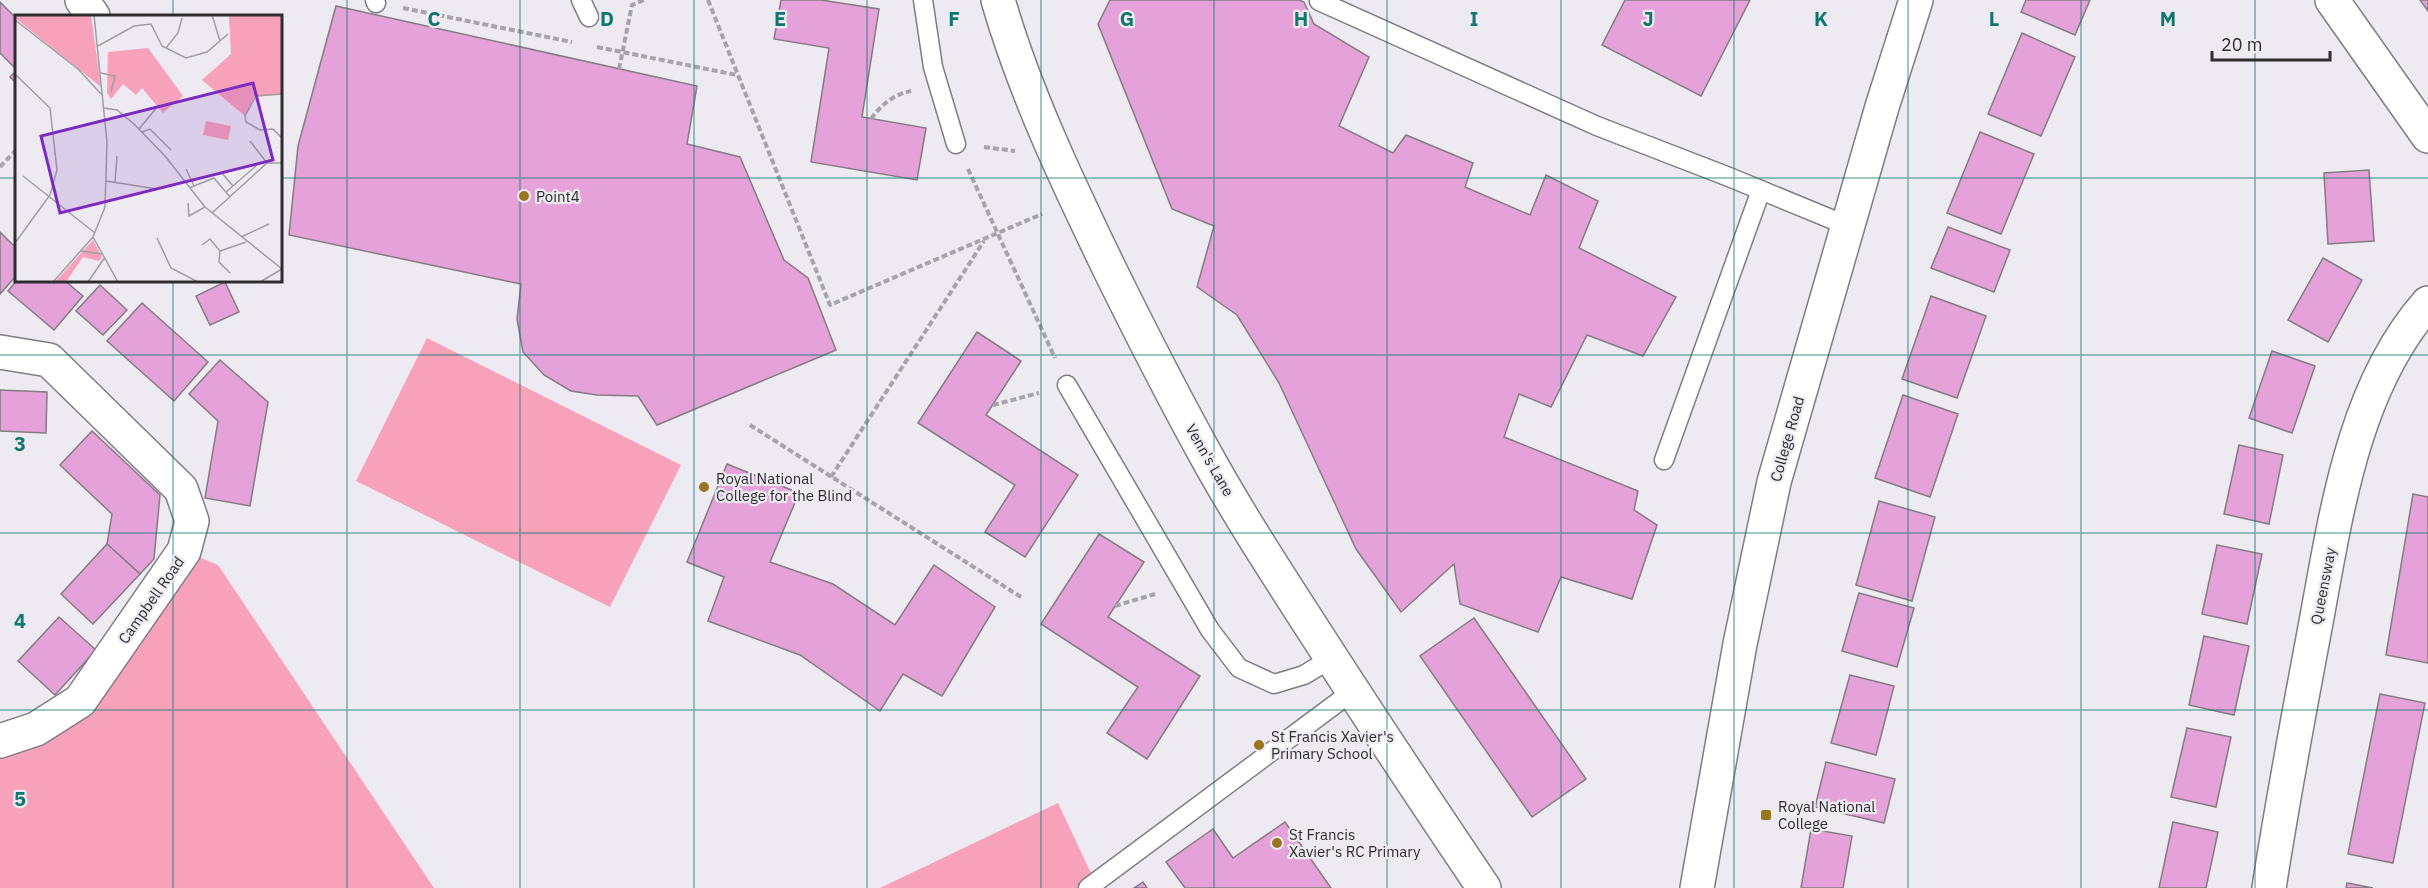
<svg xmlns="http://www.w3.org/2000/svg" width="2428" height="888" viewBox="0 0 2428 888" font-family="'IBM Plex Sans',sans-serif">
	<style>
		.green { fill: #f7a2ba }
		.building { fill: #e5a2d9; stroke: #837d82; stroke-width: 1.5 }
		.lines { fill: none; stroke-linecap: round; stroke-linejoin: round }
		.service-casing { stroke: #7f7d83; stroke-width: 21 }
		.minor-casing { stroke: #7f7d83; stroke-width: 36 }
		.tertiary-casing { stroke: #7f7d83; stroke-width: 36 }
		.path { stroke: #a6a4aa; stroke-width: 4; stroke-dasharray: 6 3; stroke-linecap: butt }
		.service { stroke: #fff; stroke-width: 18 }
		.minor { stroke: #fff; stroke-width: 33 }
		.tertiary { stroke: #fff; stroke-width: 33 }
		.grid { fill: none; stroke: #0f766e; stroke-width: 1.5; stroke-opacity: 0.55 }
		.poi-dot { fill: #97761f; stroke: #edeaf1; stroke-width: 2 }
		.labels { text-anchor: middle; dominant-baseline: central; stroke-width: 4.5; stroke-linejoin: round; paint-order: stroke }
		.poi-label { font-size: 15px; fill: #2d2c2f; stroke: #edeaf1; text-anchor: start }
		.street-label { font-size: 15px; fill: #2d2c2f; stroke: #edeaf1 }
		.inset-road { fill: none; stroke: #a09ea3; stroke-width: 1.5 }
		.view { fill: #7b2cbf; fill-opacity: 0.15; stroke: #7b2cbf; stroke-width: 3 }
		.inset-edge { fill: none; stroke: #2d2c2f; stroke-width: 3 }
		.grid-label { font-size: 20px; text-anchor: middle; font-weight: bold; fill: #0f766e; stroke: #edeaf1; stroke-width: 4.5; stroke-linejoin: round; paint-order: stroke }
	</style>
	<rect width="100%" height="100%" fill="#edeaf1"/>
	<g class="green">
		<path d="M427,338L681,465L610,607L356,481Z"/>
		<path d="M184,551L218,565L434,888H0V741L36,729Z"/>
		<path d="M1058,803L1098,888H880Z"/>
	</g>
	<g class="building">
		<path d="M781,0H821L879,9L862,117L926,128L917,180L811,162L829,48L774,39Z"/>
		<path d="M1110,0H1299L1304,2L1314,24L1369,57L1339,126L1393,153L1406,135L1473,163L1465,187L1530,215L1546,175L1598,201L1579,248L1676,297L1643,356L1587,335L1551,407L1519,394L1504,437L1638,491L1634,510L1657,525L1632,599L1561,577L1538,632L1460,604L1454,564L1401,612L1356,549L1279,383L1237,315L1197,287L1214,226L1172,209L1098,24Z"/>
		<path d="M1625,0H1750L1701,96L1602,45Z"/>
		<path d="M2026,0H2090L2075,35L2021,12Z"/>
		<path d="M2420,0H2428V11Z"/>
		<path d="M0,2L16,18V69L0,53Z"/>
		<path d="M336,6L697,86L687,144L740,157L784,260L808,278L836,350L657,425L638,396L597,395L571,391L544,375L523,352L517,319L521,284L289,235L298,146Z"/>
		<path d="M2022,33L2075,57L2041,136L1988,114Z"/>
		<path d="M16,71V83L10,77Z"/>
		<path d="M1980,132L2034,154L2001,234L1947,213Z"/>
		<path d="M2369,170L2374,241L2328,244L2324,173Z"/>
		<path d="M1948,227L2010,250L1994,292L1931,268Z"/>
		<path d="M0,232L16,248V276L0,294Z"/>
		<path d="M2323,258L2362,280L2328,342L2288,320Z"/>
		<path d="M17,280H64L83,296L54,330L8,291Z"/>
		<path d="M225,282L239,312L210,325L196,296Z"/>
		<path d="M100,285L127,310L103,335L76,311Z"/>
		<path d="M1931,296L1986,316L1957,398L1902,379Z"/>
		<path d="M142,303L208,362L174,401L107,341Z"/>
		<path d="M977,332L1021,361L986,415L1078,475L1025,557L985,532L1015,485L918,423Z"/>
		<path d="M2272,351L2315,366L2292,433L2249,418Z"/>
		<path d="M220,360L268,402L250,506L205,498L218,421L189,394Z"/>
		<path d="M0,390L47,392L46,433L0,431Z"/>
		<path d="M1903,395L1958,414L1930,497L1875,478Z"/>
		<path d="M92,431L160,495L154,559L140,574L107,544L112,514L60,465Z"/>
		<path d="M2239,445L2283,455L2269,524L2224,514Z"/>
		<path d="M727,464L799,493L770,562L833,584L895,625L934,565L995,607L942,696L903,674L880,711L800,655L708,621L724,577L687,562Z"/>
		<path d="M2413,494L2428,497V663L2386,655Z"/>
		<path d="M1879,501L1935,517L1912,601L1856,585Z"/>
		<path d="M1099,534L1144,562L1108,617L1200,676L1147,759L1107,733L1138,687L1041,624Z"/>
		<path d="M107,544L140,574L93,624L61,594Z"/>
		<path d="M2217,545L2262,554L2247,624L2202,614Z"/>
		<path d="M1859,593L1914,608L1897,667L1842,651Z"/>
		<path d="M59,617L96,650L55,695L18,661Z"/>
		<path d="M1474,618L1586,779L1532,817L1420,656Z"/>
		<path d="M2204,636L2249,646L2234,715L2189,705Z"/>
		<path d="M1850,675L1894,686L1876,755L1831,743Z"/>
		<path d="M2380,694L2425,703L2393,863L2348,854Z"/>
		<path d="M2187,728L2231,737L2216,807L2171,797Z"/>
		<path d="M1826,762L1895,779L1884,823L1815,807Z"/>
		<path d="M1285,822L1331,888H1185L1166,862L1213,829L1233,858Z"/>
		<path d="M2173,822L2218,832L2206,888H2159Z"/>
		<path d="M1811,829L1852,836L1843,888H1801Z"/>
		<path d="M1143,882L1147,888H1134Z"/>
		<path d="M2347,883L2373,888H2346Z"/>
	</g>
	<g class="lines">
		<g class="service-casing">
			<g id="service">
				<path d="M375,0L376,3"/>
				<path d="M581,0L589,17"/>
				<path d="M923,0L933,67L956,144"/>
				<path d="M1319,1L1597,126L1729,177L1848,226"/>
				<path d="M1067,385L1210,630L1239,668L1274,684L1304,675L1332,658"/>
				<path d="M1664,460L1761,190"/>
				<path d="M1088,888L1353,691"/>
			</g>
		</g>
		<g class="minor-casing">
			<g id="minor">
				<path d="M82,0L93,16"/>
				<path d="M2332,0L2428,136"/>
				<path d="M0,352L49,360L181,489L192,521L184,551L80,701L36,729L0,741"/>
				<path d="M2269,888C2282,803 2298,718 2314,633C2335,522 2351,390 2428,303"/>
			</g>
		</g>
		<g class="tertiary-casing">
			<g id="tertiary">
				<path d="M998,0C1025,93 1067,181 1109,268C1139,329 1170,390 1203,450C1238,514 1278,575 1318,637C1372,721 1428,805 1484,888"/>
				<path d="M1697,888L1740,644L1774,482L1882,107L1916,0"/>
			</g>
		</g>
		<g class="path">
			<path d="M708,0L830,305L1042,214"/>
			<path d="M403,8L572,42"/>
			<path d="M597,47L737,75"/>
			<path d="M619,69L632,5L644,0"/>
			<path d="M871,119C882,104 893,95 911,91"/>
			<path d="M984,147L1015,151"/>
			<path d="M0,167L16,150"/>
			<path d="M968,169L1055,358"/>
			<path d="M993,405L1039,393"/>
			<path d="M750,425L1021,597"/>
			<path d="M831,477L984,241"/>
			<path d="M1115,606L1155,594"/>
		</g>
		<use href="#service" class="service"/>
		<use href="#minor" class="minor"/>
		<use href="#tertiary" class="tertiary"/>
	</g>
	<path class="grid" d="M173,0V16M347,0V888M520,0V888M694,0V888M867,0V888M1041,0V888M1214,0V888M1387,0V888M1561,0V888M1734,0V888M1908,0V888M2081,0V888M2255,0V888M0,178H16M280,178H2428M173,280V888M0,355H2428M0,533H2428M0,710H2428"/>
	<g class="poi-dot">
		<circle cx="524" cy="196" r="6"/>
		<circle cx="704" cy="487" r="6"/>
		<circle cx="1259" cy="745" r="6"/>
		<rect x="1760" y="809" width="12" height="12" rx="3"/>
		<circle cx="1277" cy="843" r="6"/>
	</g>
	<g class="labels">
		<g class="poi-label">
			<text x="536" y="196">Point4</text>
			<text x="716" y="478">Royal National<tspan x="716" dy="17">College for the Blind</tspan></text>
			<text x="1271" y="736">St Francis Xavier's<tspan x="1271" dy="17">Primary School</tspan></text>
			<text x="1778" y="806">Royal National<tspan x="1778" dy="17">College</tspan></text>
			<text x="1289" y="834">St Francis<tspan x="1289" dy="17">Xavier's RC Primary</tspan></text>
		</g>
		<g class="street-label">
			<text transform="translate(1787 439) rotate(-74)">College Road</text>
			<text transform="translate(1210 460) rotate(60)">Venn's Lane</text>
			<text transform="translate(2323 586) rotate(-79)">Queensway</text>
			<text transform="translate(151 600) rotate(-55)">Campbell Road</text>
		</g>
	</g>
	<g transform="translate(15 15)">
		<rect width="267" height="267" fill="#edeaf1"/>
		<path d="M0,0H76L86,72L0,3ZM214,0H267V79L239,82L230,101L187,65L216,39ZM133,33L168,81L148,98L127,73L121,80L108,69L96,84L92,78L93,37ZM191,106L216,111L213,125L188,120ZM78,225L87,242L84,246L68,242L51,267H40Z" fill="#f7a2ba"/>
		<path class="inset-road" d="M197,0L205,26M0,5L63,54L88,81M83,31L119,11L136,9L147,31L171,43L192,37L213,19M151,33L163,18L167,3M86,58L100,61L96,77M0,59L35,93L42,155L35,180L0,228M267,79L241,81L230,101L231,107L245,115L258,114L267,123M89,93L102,95L119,109L150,141L190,192L267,254M124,114L143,91M127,117L135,114L156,135M235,126L252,148M171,154L179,171M206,157L218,171M8,161L80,218M91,166L142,174M100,167L102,141M174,173L199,163L215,182M211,177L242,150M173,188L174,201L190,192M197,198L252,148H267M78,222L103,267M226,222L254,209M142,223L156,253L183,267M187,230L195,224L205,236L231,227M66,236L87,239M205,236L204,247L215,258M38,267L78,222L90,192L92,127L79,0M73,267L90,242M245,267L267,254"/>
		<path class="view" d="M238,68L258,145L45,198L26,121Z"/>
		<rect width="267" height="267" class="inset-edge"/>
	</g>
	<g class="grid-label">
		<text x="434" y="26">C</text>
		<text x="607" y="26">D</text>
		<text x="780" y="26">E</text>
		<text x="954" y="26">F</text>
		<text x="1127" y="26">G</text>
		<text x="1301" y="26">H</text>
		<text x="1474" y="26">I</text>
		<text x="1648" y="26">J</text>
		<text x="1821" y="26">K</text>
		<text x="1994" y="26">L</text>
		<text x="2168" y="26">M</text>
		<text x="20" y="451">3</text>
		<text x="20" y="628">4</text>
		<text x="20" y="806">5</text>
	</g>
	<path d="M2212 51v9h118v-9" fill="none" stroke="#2d2c2f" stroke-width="3"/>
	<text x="2221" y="51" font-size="18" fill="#2d2c2f" stroke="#edeaf1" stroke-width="4.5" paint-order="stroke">20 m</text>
</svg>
